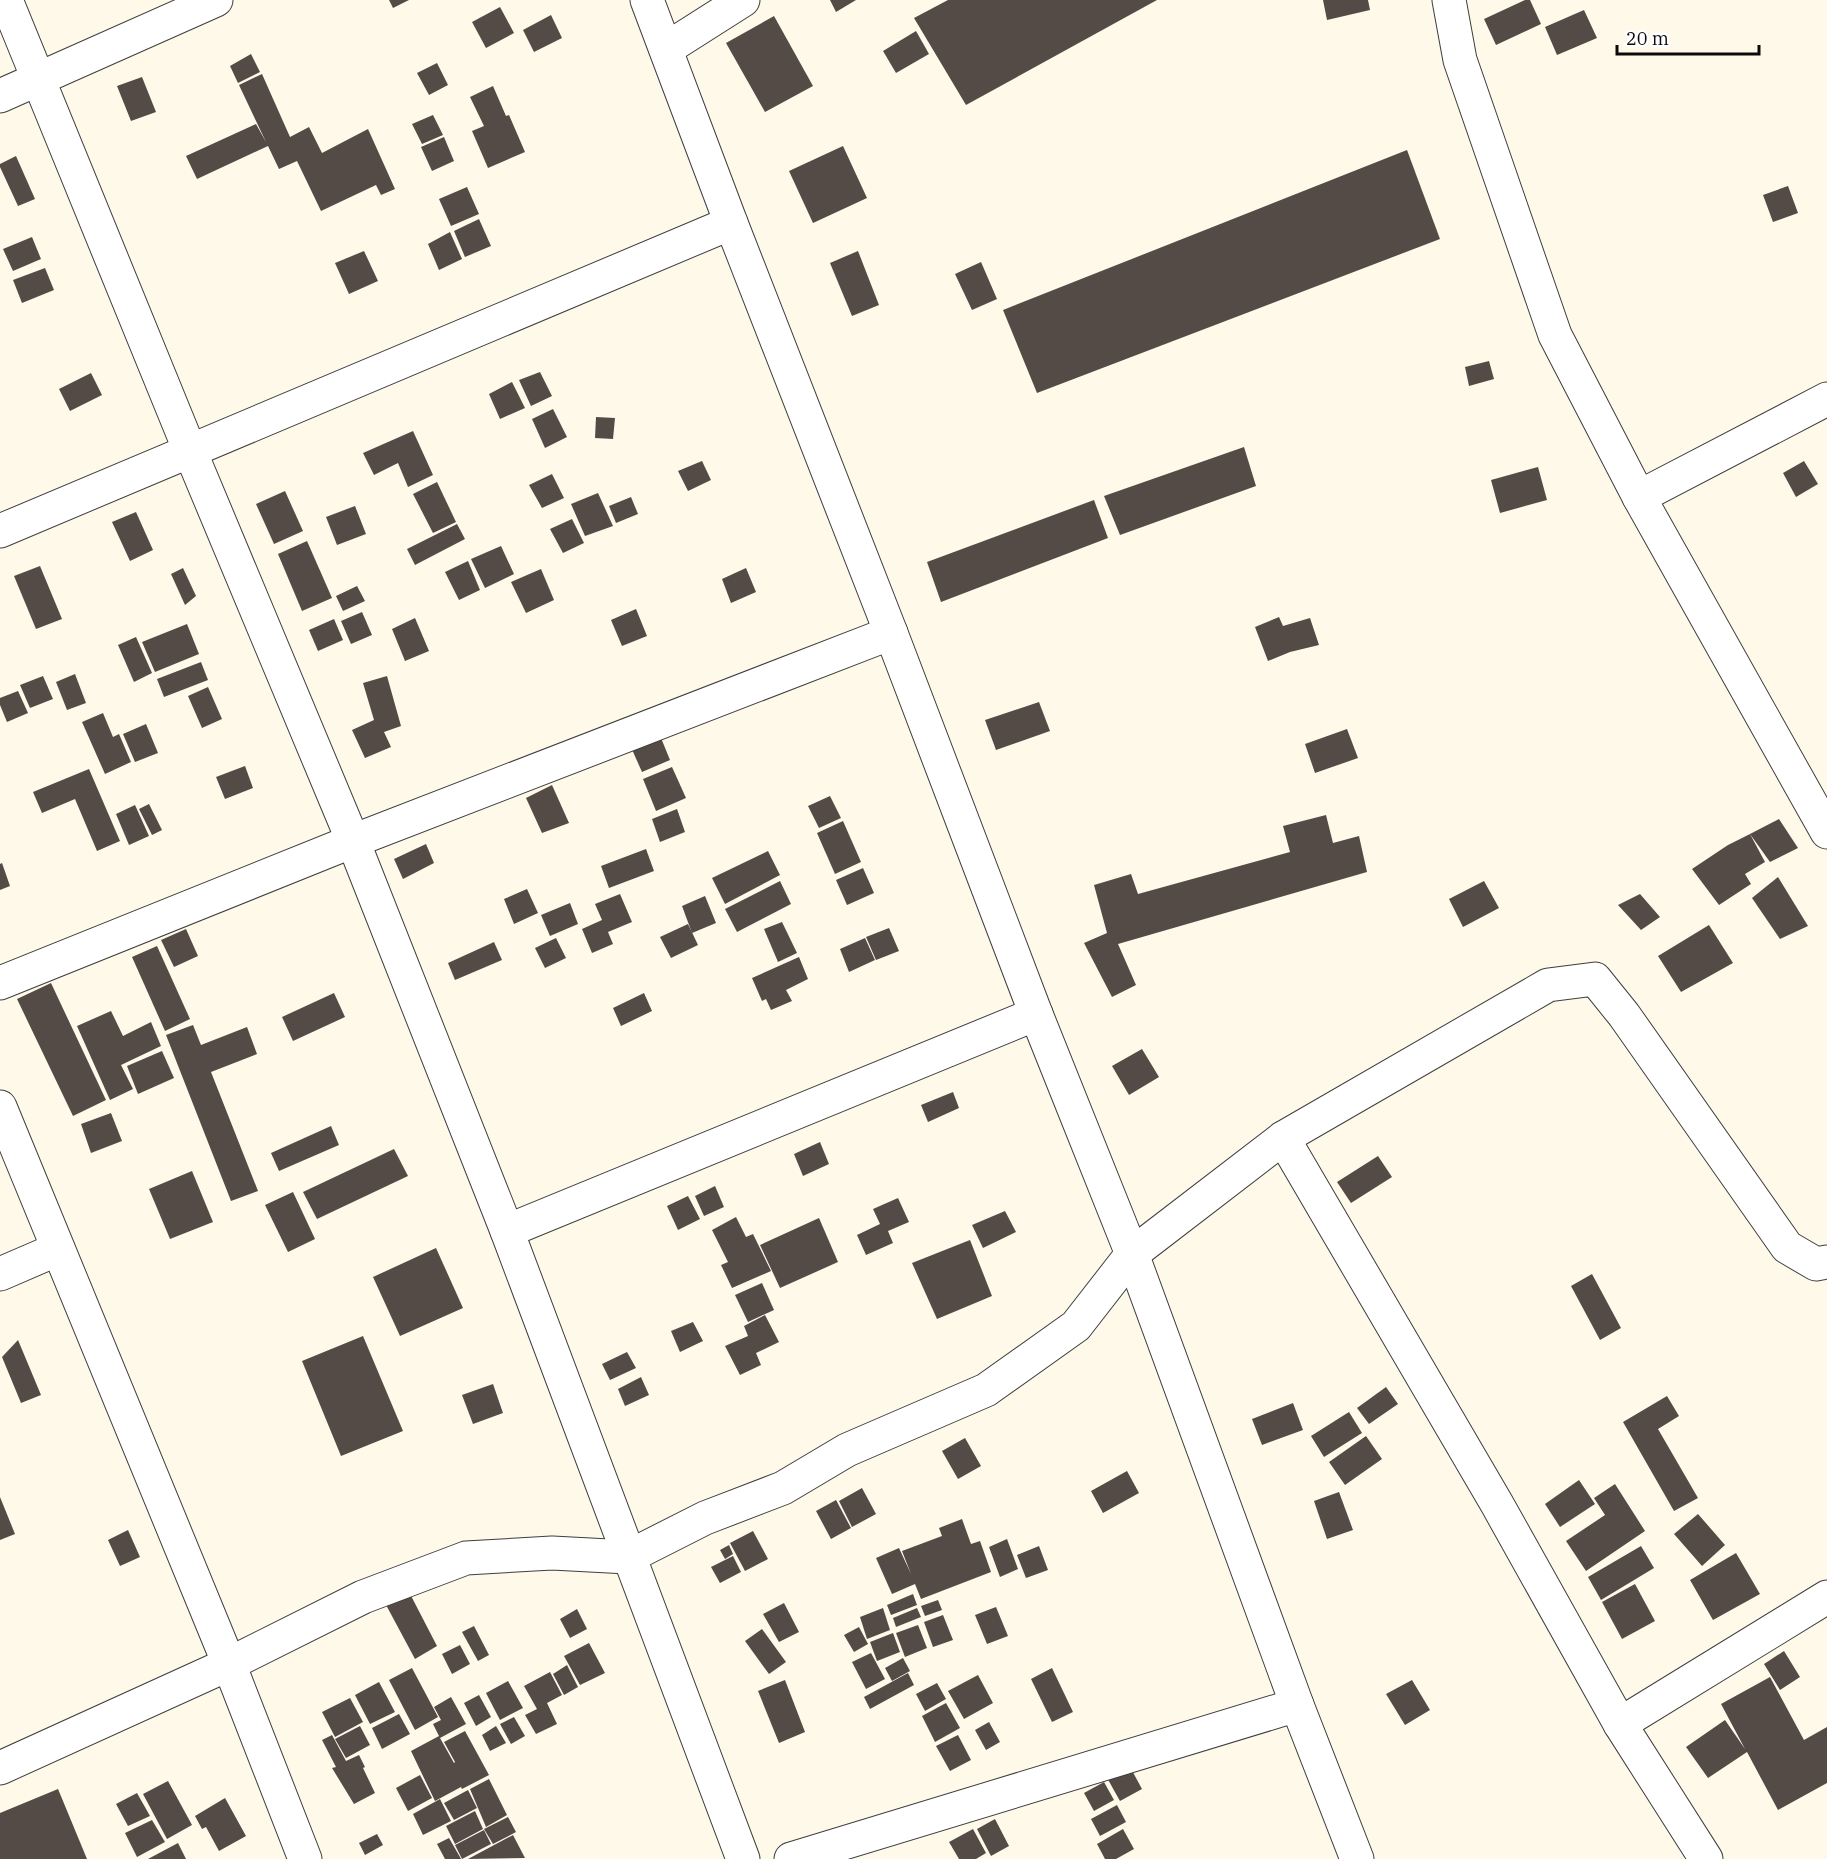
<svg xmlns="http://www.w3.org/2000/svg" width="1827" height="1859" viewBox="0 0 1827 1859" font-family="'IBM Plex Serif',serif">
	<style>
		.building { fill: #544b47 }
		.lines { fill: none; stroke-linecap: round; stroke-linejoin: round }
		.minor-casing { stroke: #3e3e3e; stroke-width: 35 }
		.tertiary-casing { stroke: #3e3e3e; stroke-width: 35 }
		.minor { stroke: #fff; stroke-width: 33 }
		.tertiary { stroke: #fff; stroke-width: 33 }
	</style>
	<rect width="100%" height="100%" fill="#fff9e9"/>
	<g class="building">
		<path d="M389,0H409L393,8Z"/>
		<path d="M830,0H856L836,12Z"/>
		<path d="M948,0H1157L966,105L914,18Z"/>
		<path d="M1323,0H1368L1370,10L1327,20Z"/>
		<path d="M1525,0H1530L1541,24L1496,45L1484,19Z"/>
		<path d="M500,7L514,33L486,48L472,22Z"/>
		<path d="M1584,10L1597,38L1557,55L1545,27Z"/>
		<path d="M551,15L562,38L534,52L523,30Z"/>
		<path d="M774,16L813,86L765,112L726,43Z"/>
		<path d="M916,31L929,54L896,73L883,51Z"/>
		<path d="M251,54L260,72L238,83L230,66Z"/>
		<path d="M437,63L448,85L429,95L417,73Z"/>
		<path d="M262,74L290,137L309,127L322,153L368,129L395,189L381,195L376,185L321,211L297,161L279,169L268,146L197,179L186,156L256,124L266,142L239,85Z"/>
		<path d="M142,77L156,112L131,121L117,86Z"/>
		<path d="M493,86L506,116L509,115L525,152L488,168L472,131L484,126L470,97Z"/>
		<path d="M433,115L443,135L422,144L412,124Z"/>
		<path d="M444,137L454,161L432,171L421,147Z"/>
		<path d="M843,146L867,198L813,223L789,171Z"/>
		<path d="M1407,150L1440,239L1037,393L1003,310Z"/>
		<path d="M16,156L35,199L18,206L0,167V164Z"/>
		<path d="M1788,186L1798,213L1773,222L1763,195Z"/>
		<path d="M467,187L479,214L451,226L439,199Z"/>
		<path d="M479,219L491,246L465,257L454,231Z"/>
		<path d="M450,232L462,259L439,270L428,244Z"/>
		<path d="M32,237L41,259L13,271L3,249Z"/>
		<path d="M364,251L378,281L349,294L335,263Z"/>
		<path d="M858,251L879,305L852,316L830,263Z"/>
		<path d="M981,262L997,299L972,310L955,274Z"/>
		<path d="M45,268L54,290L22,303L13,280Z"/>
		<path d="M1489,361L1494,379L1469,386L1465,367Z"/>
		<path d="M540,372L552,396L531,406L519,380Z"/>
		<path d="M91,373L102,395L70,411L59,389Z"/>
		<path d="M512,382L525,408L500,419L489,394Z"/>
		<path d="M553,409L567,437L545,448L532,419Z"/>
		<path d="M596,417L615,418L613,439L595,438Z"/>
		<path d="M413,431L433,475L408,487L398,463L374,475L363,453Z"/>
		<path d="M1244,447L1256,486L1120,535L1104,496Z"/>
		<path d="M702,461L711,480L688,491L678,471Z"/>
		<path d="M1804,461L1818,484L1796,497L1783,473Z"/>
		<path d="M1538,467L1547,500L1500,513L1491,480Z"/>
		<path d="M552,474L564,498L542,508L529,485Z"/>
		<path d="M437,482L456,522L433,533L413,494Z"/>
		<path d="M285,491L303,531L274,544L256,504Z"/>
		<path d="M598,493L613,526L585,536L571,504Z"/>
		<path d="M631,497L638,514L616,523L609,506Z"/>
		<path d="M1094,500L1108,538L941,602L927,562Z"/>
		<path d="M355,506L366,534L337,545L326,517Z"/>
		<path d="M136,512L153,550L130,561L112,522Z"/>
		<path d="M572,519L584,543L563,553L550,529Z"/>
		<path d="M457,524L465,539L415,565L407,549Z"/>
		<path d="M307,541L332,598L302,611L278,554Z"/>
		<path d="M501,546L514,574L485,588L471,559Z"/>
		<path d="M468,561L480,590L459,600L445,572Z"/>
		<path d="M40,566L62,619L36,629L14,576Z"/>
		<path d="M183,568L196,596L185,605L171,574Z"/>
		<path d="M746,568L756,592L731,603L722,579Z"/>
		<path d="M541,569L554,600L526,613L511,582Z"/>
		<path d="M357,586L365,601L343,611L336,596Z"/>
		<path d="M636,609L647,636L622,646L611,620Z"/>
		<path d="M362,612L372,635L351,644L341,621Z"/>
		<path d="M1279,617L1283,626L1310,618L1319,645L1290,652L1268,661L1255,627Z"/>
		<path d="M415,618L429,651L405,661L392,629Z"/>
		<path d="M334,619L343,640L318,651L309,630Z"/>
		<path d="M187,624L199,654L155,672L142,642Z"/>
		<path d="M136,637L152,673L134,682L118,645Z"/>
		<path d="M201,662L208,680L164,697L157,679Z"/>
		<path d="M75,674L86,703L67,710L56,682Z"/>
		<path d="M43,676L53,699L30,708L20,685Z"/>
		<path d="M387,676L401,726L384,732L391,747L365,758L352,730L374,720L363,683Z"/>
		<path d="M208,687L222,719L202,728L188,696Z"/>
		<path d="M18,691L28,713L7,722L0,705V698Z"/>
		<path d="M1039,702L1050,731L996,750L985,720Z"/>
		<path d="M103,713L113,737L119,734L131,762L105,774L82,722Z"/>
		<path d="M146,724L158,753L135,762L123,734Z"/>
		<path d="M1347,729L1358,758L1315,773L1305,744Z"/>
		<path d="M659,733L670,760L642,772L630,745Z"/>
		<path d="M245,766L253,788L225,799L216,777Z"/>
		<path d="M672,767L686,798L656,811L643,779Z"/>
		<path d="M89,769L120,841L97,851L75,799L42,813L33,792Z"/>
		<path d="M552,785L569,823L542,833L526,798Z"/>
		<path d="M830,796L841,818L819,828L808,806Z"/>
		<path d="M149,804L162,830L152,835L139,809Z"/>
		<path d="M135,805L149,836L129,845L116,814Z"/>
		<path d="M677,809L685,832L660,842L652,819Z"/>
		<path d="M1326,815L1333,843L1359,836L1367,872L1118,944L1136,985L1112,997L1084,943L1107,933L1094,885L1131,874L1138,894L1290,852L1283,826Z"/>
		<path d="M1779,819L1798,848L1770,862L1750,834L1765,862L1745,874L1751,884L1719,905L1692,869L1728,845L1750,834Z"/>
		<path d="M843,821L861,862L835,874L817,833Z"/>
		<path d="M426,844L434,863L403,879L394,859Z"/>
		<path d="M646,849L654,871L609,888L601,866Z"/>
		<path d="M768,851L780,875L725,904L712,878Z"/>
		<path d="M2,863L10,886L0,890V864Z"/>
		<path d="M863,868L874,893L847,905L836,880Z"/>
		<path d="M1778,877L1808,926L1780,939L1752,898Z"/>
		<path d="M780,881L791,904L737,932L725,909Z"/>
		<path d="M1484,881L1499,908L1463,927L1449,899Z"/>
		<path d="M527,889L538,913L514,924L504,899Z"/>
		<path d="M620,894L632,922L608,932L613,944L592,953L582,929L602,920L595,904Z"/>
		<path d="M1640,894L1660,917L1641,930L1618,905Z"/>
		<path d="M705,896L716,923L692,933L682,906Z"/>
		<path d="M570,903L578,924L550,936L541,915Z"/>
		<path d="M782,922L797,953L778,962L764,929Z"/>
		<path d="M688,924L698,945L671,958L660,937Z"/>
		<path d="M1709,925L1733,963L1681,992L1658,956Z"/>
		<path d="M889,928L899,951L876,960L866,937Z"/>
		<path d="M186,929L198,956L174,967L161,940Z"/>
		<path d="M556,938L566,958L545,968L535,948Z"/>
		<path d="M865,938L875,960L849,972L840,949Z"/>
		<path d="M494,942L502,960L455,980L448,963Z"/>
		<path d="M157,946L190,1019L165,1031L132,957Z"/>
		<path d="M799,957L808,979L786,990L792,1001L771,1010L766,999L762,1001L752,978Z"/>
		<path d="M51,983L106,1100L73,1116L17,999Z"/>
		<path d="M334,993L345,1017L293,1041L282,1017Z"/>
		<path d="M644,993L652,1011L621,1026L613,1008Z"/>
		<path d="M111,1011L123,1036L151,1022L161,1046L121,1065L133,1089L110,1100L77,1026Z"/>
		<path d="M193,1025L201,1045L247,1027L257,1054L211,1072L258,1191L231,1201L166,1035Z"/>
		<path d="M1142,1049L1159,1077L1129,1095L1112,1066Z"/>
		<path d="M162,1051L174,1078L138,1094L127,1066Z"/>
		<path d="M953,1092L959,1108L928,1122L921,1105Z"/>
		<path d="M111,1113L122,1141L91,1153L81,1124Z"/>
		<path d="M331,1126L339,1145L279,1171L271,1153Z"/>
		<path d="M820,1142L829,1164L803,1176L794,1154Z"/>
		<path d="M394,1149L408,1176L317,1219L303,1192Z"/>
		<path d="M1378,1156L1392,1177L1351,1203L1337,1182Z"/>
		<path d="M192,1171L213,1222L170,1239L149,1189Z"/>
		<path d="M715,1186L724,1207L704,1216L695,1196Z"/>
		<path d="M293,1192L315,1239L288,1252L265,1205Z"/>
		<path d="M688,1196L700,1219L678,1230L667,1206Z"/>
		<path d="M898,1198L909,1222L888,1231L893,1243L866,1255L857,1235L880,1224L873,1209Z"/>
		<path d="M1005,1211L1016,1232L983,1248L972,1225Z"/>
		<path d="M736,1217L746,1237L753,1234L771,1271L732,1288L721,1265L728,1262L712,1230Z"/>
		<path d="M819,1218L838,1262L780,1288L760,1245Z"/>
		<path d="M970,1240L992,1296L937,1319L912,1263Z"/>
		<path d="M436,1248L463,1308L400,1336L373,1277Z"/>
		<path d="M1592,1274L1621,1328L1600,1340L1571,1286Z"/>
		<path d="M762,1283L774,1310L748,1322L735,1295Z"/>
		<path d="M765,1315L779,1342L756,1353L761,1365L740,1375L725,1346L748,1336L744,1326Z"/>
		<path d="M693,1322L703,1341L680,1352L671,1331Z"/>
		<path d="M363,1336L403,1431L341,1456L302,1361Z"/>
		<path d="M18,1340L41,1395L21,1403L2,1357Z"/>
		<path d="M627,1352L636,1368L610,1380L602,1364Z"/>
		<path d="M641,1377L649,1395L625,1406L618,1389Z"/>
		<path d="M493,1384L503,1413L473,1424L462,1395Z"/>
		<path d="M1386,1387L1398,1404L1369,1424L1357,1408Z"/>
		<path d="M1667,1396L1679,1416L1658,1429L1698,1498L1674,1511L1623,1422Z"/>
		<path d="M1293,1403L1303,1430L1262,1445L1252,1419Z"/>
		<path d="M1349,1412L1362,1433L1324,1457L1311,1436Z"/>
		<path d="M1366,1436L1382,1459L1345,1485L1329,1462Z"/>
		<path d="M965,1438L981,1466L958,1479L942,1451Z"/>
		<path d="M1127,1471L1139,1493L1103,1513L1091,1491Z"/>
		<path d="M1579,1480L1595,1504L1560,1527L1545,1504Z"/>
		<path d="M1615,1484L1645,1531L1586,1571L1566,1541L1605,1515L1594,1498Z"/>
		<path d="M862,1488L876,1514L852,1527L839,1501Z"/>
		<path d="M1339,1492L1353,1530L1327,1539L1314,1501Z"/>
		<path d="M0,1497L15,1534L0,1540Z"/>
		<path d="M836,1500L851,1528L831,1539L816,1511Z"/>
		<path d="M1698,1514L1725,1545L1702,1566L1674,1534Z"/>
		<path d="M962,1519L971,1544L980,1541L991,1572L921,1599L915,1584L892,1594L876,1558L899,1548L911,1574L902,1551L942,1536L939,1528Z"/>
		<path d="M128,1530L140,1557L120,1566L108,1540Z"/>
		<path d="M753,1531L768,1559L745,1571L730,1543Z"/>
		<path d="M1007,1539L1018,1569L1000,1577L989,1547Z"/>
		<path d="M729,1545L733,1554L725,1559L720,1550Z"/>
		<path d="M1039,1546L1048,1570L1026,1578L1017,1555Z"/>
		<path d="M1641,1546L1654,1568L1601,1600L1588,1577Z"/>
		<path d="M1736,1553L1760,1594L1713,1620L1690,1580Z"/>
		<path d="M733,1556L741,1572L720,1583L711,1567Z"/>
		<path d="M1635,1584L1655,1621L1622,1639L1602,1602Z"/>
		<path d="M408,1590L437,1646L415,1659L385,1603Z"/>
		<path d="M913,1594L917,1605L891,1615L887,1605Z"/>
		<path d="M938,1600L942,1610L925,1616L921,1606Z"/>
		<path d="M784,1603L799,1632L779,1642L763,1614Z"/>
		<path d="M996,1607L1008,1636L987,1644L975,1615Z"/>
		<path d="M883,1608L890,1630L867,1639L860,1617Z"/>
		<path d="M917,1608L921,1617L896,1627L893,1618Z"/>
		<path d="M577,1609L587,1629L570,1638L560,1619Z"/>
		<path d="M943,1615L953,1640L933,1647L924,1622Z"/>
		<path d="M918,1625L927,1648L905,1657L896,1633Z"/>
		<path d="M474,1626L489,1655L478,1661L462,1632Z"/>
		<path d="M859,1627L868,1644L854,1652L844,1635Z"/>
		<path d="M762,1629L786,1662L769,1674L745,1641Z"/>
		<path d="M893,1633L900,1652L877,1661L870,1642Z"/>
		<path d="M589,1643L605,1673L580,1685L564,1656Z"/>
		<path d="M460,1645L470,1664L452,1674L442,1654Z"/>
		<path d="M1784,1651L1800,1677L1780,1690L1764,1664Z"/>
		<path d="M871,1653L885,1679L866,1689L852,1662Z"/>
		<path d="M903,1658L910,1671L892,1681L885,1668Z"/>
		<path d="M567,1665L578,1687L564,1695L553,1674Z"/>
		<path d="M412,1668L438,1717L415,1730L389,1680Z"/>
		<path d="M1052,1668L1073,1712L1052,1722L1031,1679Z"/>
		<path d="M550,1672L562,1695L547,1703L557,1724L536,1734L525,1715L537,1709L524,1686Z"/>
		<path d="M908,1673L914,1685L870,1709L864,1697Z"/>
		<path d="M978,1675L993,1703L964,1719L948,1691Z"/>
		<path d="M1770,1677L1804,1740L1827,1727V1783L1778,1810L1747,1752L1708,1778L1686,1747L1725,1720L1745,1749L1721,1704Z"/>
		<path d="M785,1680L805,1732L779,1743L758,1691Z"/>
		<path d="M1412,1680L1430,1710L1405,1725L1386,1694Z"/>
		<path d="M508,1681L523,1708L500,1720L486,1693Z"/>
		<path d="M379,1682L395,1712L370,1724L355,1695Z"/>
		<path d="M937,1683L946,1699L925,1711L916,1694Z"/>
		<path d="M479,1695L491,1717L476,1726L464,1703Z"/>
		<path d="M451,1697L466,1724L440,1738L454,1763L455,1762L444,1742L465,1731L489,1775L462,1789L461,1787L435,1801L411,1751L439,1736L433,1724L441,1720L434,1707Z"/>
		<path d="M350,1698L363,1722L335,1737L322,1712Z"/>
		<path d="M946,1703L960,1728L935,1742L922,1716Z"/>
		<path d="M399,1714L410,1734L382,1749L372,1728Z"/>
		<path d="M514,1717L525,1736L511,1744L500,1724Z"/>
		<path d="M989,1722L1000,1742L986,1750L975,1730Z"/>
		<path d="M360,1726L370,1745L346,1758L335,1739Z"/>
		<path d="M496,1726L506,1743L490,1751L482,1735Z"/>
		<path d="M332,1735L346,1761L359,1755L365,1767L363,1768L375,1793L354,1804L332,1768L336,1767L322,1740Z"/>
		<path d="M958,1735L971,1760L950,1771L936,1746Z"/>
		<path d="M1129,1765L1142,1789L1120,1801L1106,1776Z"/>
		<path d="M420,1775L432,1798L408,1811L396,1788Z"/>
		<path d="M489,1779L507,1815L486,1827L470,1789Z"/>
		<path d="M168,1781L192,1825L167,1839L143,1794Z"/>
		<path d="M1104,1782L1114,1800L1094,1811L1084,1793Z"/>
		<path d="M58,1789L87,1859H0V1813Z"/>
		<path d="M468,1790L477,1808L454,1820L444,1803Z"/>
		<path d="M137,1793L150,1816L128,1826L116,1804Z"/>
		<path d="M225,1798L246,1836L219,1851L206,1827L202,1829L195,1816Z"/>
		<path d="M440,1799L451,1821L423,1835L413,1814Z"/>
		<path d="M1117,1805L1126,1822L1100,1836L1091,1819Z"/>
		<path d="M475,1811L483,1829L455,1844L446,1826Z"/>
		<path d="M508,1817L516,1832L493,1844L484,1829Z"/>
		<path d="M995,1819L1009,1846L991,1856L977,1829Z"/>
		<path d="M152,1820L165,1842L137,1857L125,1833Z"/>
		<path d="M973,1829L986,1853L976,1859H959L949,1842Z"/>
		<path d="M1123,1829L1134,1849L1116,1859H1105L1097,1844Z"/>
		<path d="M484,1830L491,1844L462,1859L455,1845Z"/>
		<path d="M377,1834L383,1845L365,1855L359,1843Z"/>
		<path d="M513,1835L525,1858L468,1859Z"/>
		<path d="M449,1838L460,1857L461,1859H445L437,1844Z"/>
		<path d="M178,1843L186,1859H148Z"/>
	</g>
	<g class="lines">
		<g class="minor-casing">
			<g id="minor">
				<path d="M6,0L190,451L353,841L507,1231L743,1859"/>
				<path d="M1449,0L1460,60L1555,335L1639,497L1827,832"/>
				<path d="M666,49L743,0"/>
				<path d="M0,96L216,0"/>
				<path d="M1639,497L1827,399"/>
				<path d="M0,531L731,223"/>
				<path d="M0,983L353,841L891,633"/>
				<path d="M0,1107L229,1664L305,1859"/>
				<path d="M1283,1138L1497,1504L1620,1724L1706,1859"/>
				<path d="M507,1231L1036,1014"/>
				<path d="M0,1274L58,1249"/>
				<path d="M1620,1724L1827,1597"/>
				<path d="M0,1768L229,1664L363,1597L466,1558L552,1553L628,1557L705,1518L783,1488L847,1450L986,1390L1076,1326L1132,1254L1283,1138L1548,985L1595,979L1624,1015L1787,1247L1816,1264L1827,1262"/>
				<path d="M791,1859L1297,1705"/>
			</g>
		</g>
		<g class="tertiary-casing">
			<path id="tertiary" d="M647,0L731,223L891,633L1036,1014L1132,1254L1297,1705L1357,1859"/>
		</g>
		<use href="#minor" class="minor"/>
		<use href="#tertiary" class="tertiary"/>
	</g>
	<path d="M1617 45v9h142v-9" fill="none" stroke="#0b0b0b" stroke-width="3"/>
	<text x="1626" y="45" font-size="18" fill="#0b0b0b" stroke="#ffffff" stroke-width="4.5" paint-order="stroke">20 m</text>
</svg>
